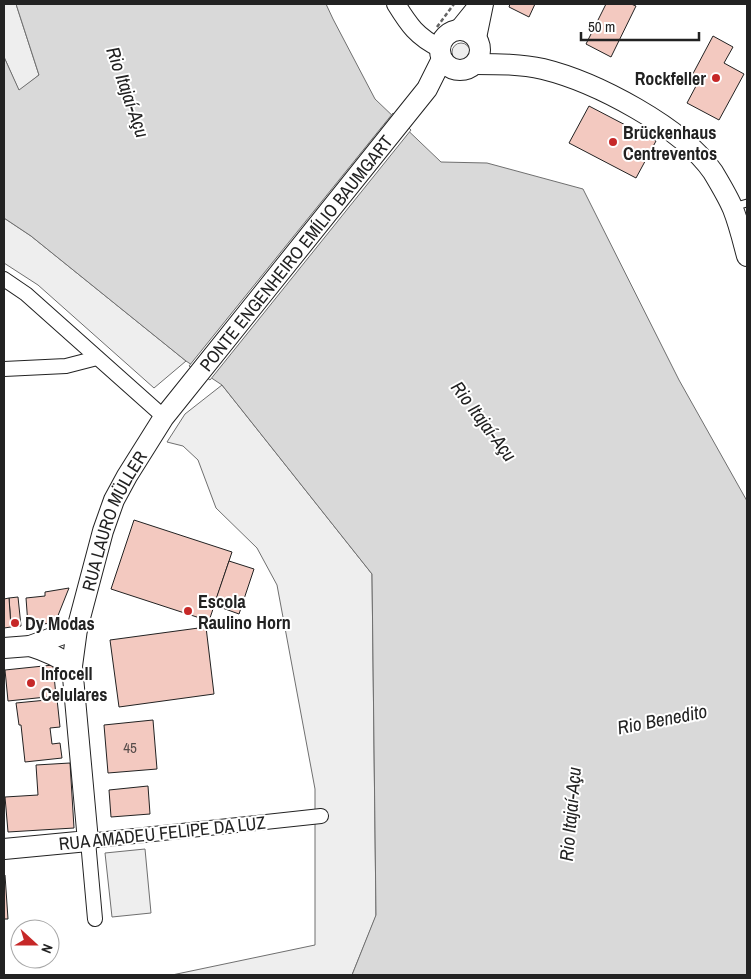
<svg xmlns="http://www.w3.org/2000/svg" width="751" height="979" viewBox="0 0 751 979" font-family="'Archivo Narrow',sans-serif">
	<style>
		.green { fill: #eee; stroke: #6f6f6f }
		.water { fill: #d9d9d9; stroke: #6f6f6f }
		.pier { fill: #fff; stroke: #6f6f6f }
		.building { fill: #f3c9c0; stroke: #222 }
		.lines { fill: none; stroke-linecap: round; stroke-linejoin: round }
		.service-casing { stroke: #222; stroke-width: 9 }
		.minor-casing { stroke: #222; stroke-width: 16 }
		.tertiary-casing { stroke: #222; stroke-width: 20 }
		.secondary-casing { stroke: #222; stroke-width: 22 }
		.path { stroke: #646464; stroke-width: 2.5; stroke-dasharray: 4 2.5; stroke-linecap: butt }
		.service { stroke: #fff; stroke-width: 7 }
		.minor { stroke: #fff; stroke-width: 14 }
		.tertiary { stroke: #fff; stroke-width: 18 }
		.secondary { stroke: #fff; stroke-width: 20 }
		.poi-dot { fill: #c62828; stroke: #fff; stroke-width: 2 }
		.labels { text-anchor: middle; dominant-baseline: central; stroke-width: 4; stroke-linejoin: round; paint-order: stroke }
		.number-label { font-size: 15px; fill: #564c4a }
		.poi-label { font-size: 18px; font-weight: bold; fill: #222; stroke: #fff; text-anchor: start }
		.street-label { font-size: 18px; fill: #222; stroke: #fff }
		.water-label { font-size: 19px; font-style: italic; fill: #222; stroke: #fff }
	</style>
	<rect width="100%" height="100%" fill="#fff"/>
	<g class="green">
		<path d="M4,4H16L39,75L19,91L4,57Z"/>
		<circle cx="461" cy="52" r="9"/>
		<path d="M4,218L31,236L186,361L154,388L38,285L4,263Z"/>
		<path d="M222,385L372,574L376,916L352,975H172L315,945V789L277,585L257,548L216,508L198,460L183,446L167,442L185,414Z"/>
		<path d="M145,849L151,913L112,917L105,853Z"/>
	</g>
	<path class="water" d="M16,4H326L333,19L375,99L441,162L487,163L583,189L679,380L747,501V975H352L376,915L372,574L222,385L186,361L31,236L4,218V57L19,90L39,75Z"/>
	<path class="pier" d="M393,113L411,130L210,380L189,366Z"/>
	<g class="building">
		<path d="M510,4H535L529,17L509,7Z"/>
		<path d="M606,4H631L636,6L611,57L586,44Z"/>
		<path d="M713,36L733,47L724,63L744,74L719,120L687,103L696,86L688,83Z"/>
		<path d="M589,106L656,141L636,178L569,143Z"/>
		<path d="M134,520L232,552L209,621L111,589Z"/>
		<path d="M229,561L254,569L239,614L214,605Z"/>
		<path d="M69,588L55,623L28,625L26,598L45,596V592Z"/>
		<path d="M18,597L21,626L11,627L9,598Z"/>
		<path d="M9,598L11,627L4,628V599Z"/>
		<path d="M206,627L214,694L119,707L110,640Z"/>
		<path d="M53,665L56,696L8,701L5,670Z"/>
		<path d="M57,699L60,727L50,728L52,744L60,743L62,758L25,762L21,725H19L16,703Z"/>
		<path d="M153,720L157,769L108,773L104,725Z"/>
		<path d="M70,763L74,828L8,832L5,797L38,795L36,765Z"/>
		<path d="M148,786L150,814L111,817L109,790Z"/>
		<path d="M4,875H5L8,919H4Z"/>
	</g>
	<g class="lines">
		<g class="service-casing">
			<path id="service" d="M733,207L747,203"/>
		</g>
		<g class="minor-casing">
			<g id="minor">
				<path d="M4,279L26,294L164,417"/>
				<path d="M4,369L66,366L97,358"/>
				<path d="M95,919L88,841L321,816"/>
			</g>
		</g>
		<g class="tertiary-casing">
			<g id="tertiary">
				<path d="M396,4C409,25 417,37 440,48"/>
				<path d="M458,30L479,4"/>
				<path d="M477,38L484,4"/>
			</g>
		</g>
		<g class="secondary-casing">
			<g id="secondary">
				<circle cx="460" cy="50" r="20"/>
				<path d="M475,64C498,64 521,64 543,69C596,82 682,127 713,172C719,182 729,199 733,209C739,224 743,241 747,256"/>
				<path d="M30,646C46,651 59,657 72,666"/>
				<path d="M4,648L30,646L77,629"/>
				<path id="s1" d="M4,849L88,841L72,666L77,629L103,531L114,500L127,476L164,417L427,89L442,59"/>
			</g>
		</g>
		<path class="path" d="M437,27L454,4"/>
		<use href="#service" class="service"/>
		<use href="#minor" class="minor"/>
		<use href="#tertiary" class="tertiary"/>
		<use href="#secondary" class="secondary"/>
	</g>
	<g class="poi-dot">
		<circle cx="716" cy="78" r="5"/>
		<circle cx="613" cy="142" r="5"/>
		<circle cx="188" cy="611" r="5"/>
		<circle cx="15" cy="623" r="5"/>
		<circle cx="31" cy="683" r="5"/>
	</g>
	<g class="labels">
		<g class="number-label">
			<text x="130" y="747">45</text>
		</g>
		<g class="poi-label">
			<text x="706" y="78" text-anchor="end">Rockfeller</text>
			<text x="623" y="132">Brückenhaus<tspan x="623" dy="21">Centreventos</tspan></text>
			<text x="198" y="601">Escola<tspan x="198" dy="21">Raulino Horn</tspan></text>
			<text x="25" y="623">Dy Modas</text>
			<text x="41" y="673">Infocell<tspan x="41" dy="21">Celulares</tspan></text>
		</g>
		<g class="street-label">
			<text stroke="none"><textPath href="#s1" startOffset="739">PONTE ENGENHEIRO EMÍLIO BAUMGART</textPath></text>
			<text stroke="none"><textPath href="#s1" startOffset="412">RUA LAURO MÜLLER</textPath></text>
			<text transform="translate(162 833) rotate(-6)">RUA AMADEU FELIPE DA LUZ</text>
		</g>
		<g class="water-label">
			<text transform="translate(128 92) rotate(71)">Rio Itajaí-Açu</text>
			<text transform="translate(484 421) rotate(53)">Rio Itajaí-Açu</text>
			<text transform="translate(662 719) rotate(-11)">Rio Benedito</text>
			<text transform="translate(570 814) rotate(-85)">Rio Itajaí-Açu</text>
		</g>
	</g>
	<rect width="751" height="979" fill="none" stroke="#222222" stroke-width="10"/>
	<g transform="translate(35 944) rotate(111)"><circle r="24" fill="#ffffff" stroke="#a7a7a7"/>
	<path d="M0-4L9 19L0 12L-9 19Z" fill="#c62828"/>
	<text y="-8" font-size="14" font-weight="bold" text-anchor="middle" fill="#222222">N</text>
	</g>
	<path d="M581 32v8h118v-8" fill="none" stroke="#222222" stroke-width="2.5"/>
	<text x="588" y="32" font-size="15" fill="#222222" stroke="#ffffff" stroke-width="4" paint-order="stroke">50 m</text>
</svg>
